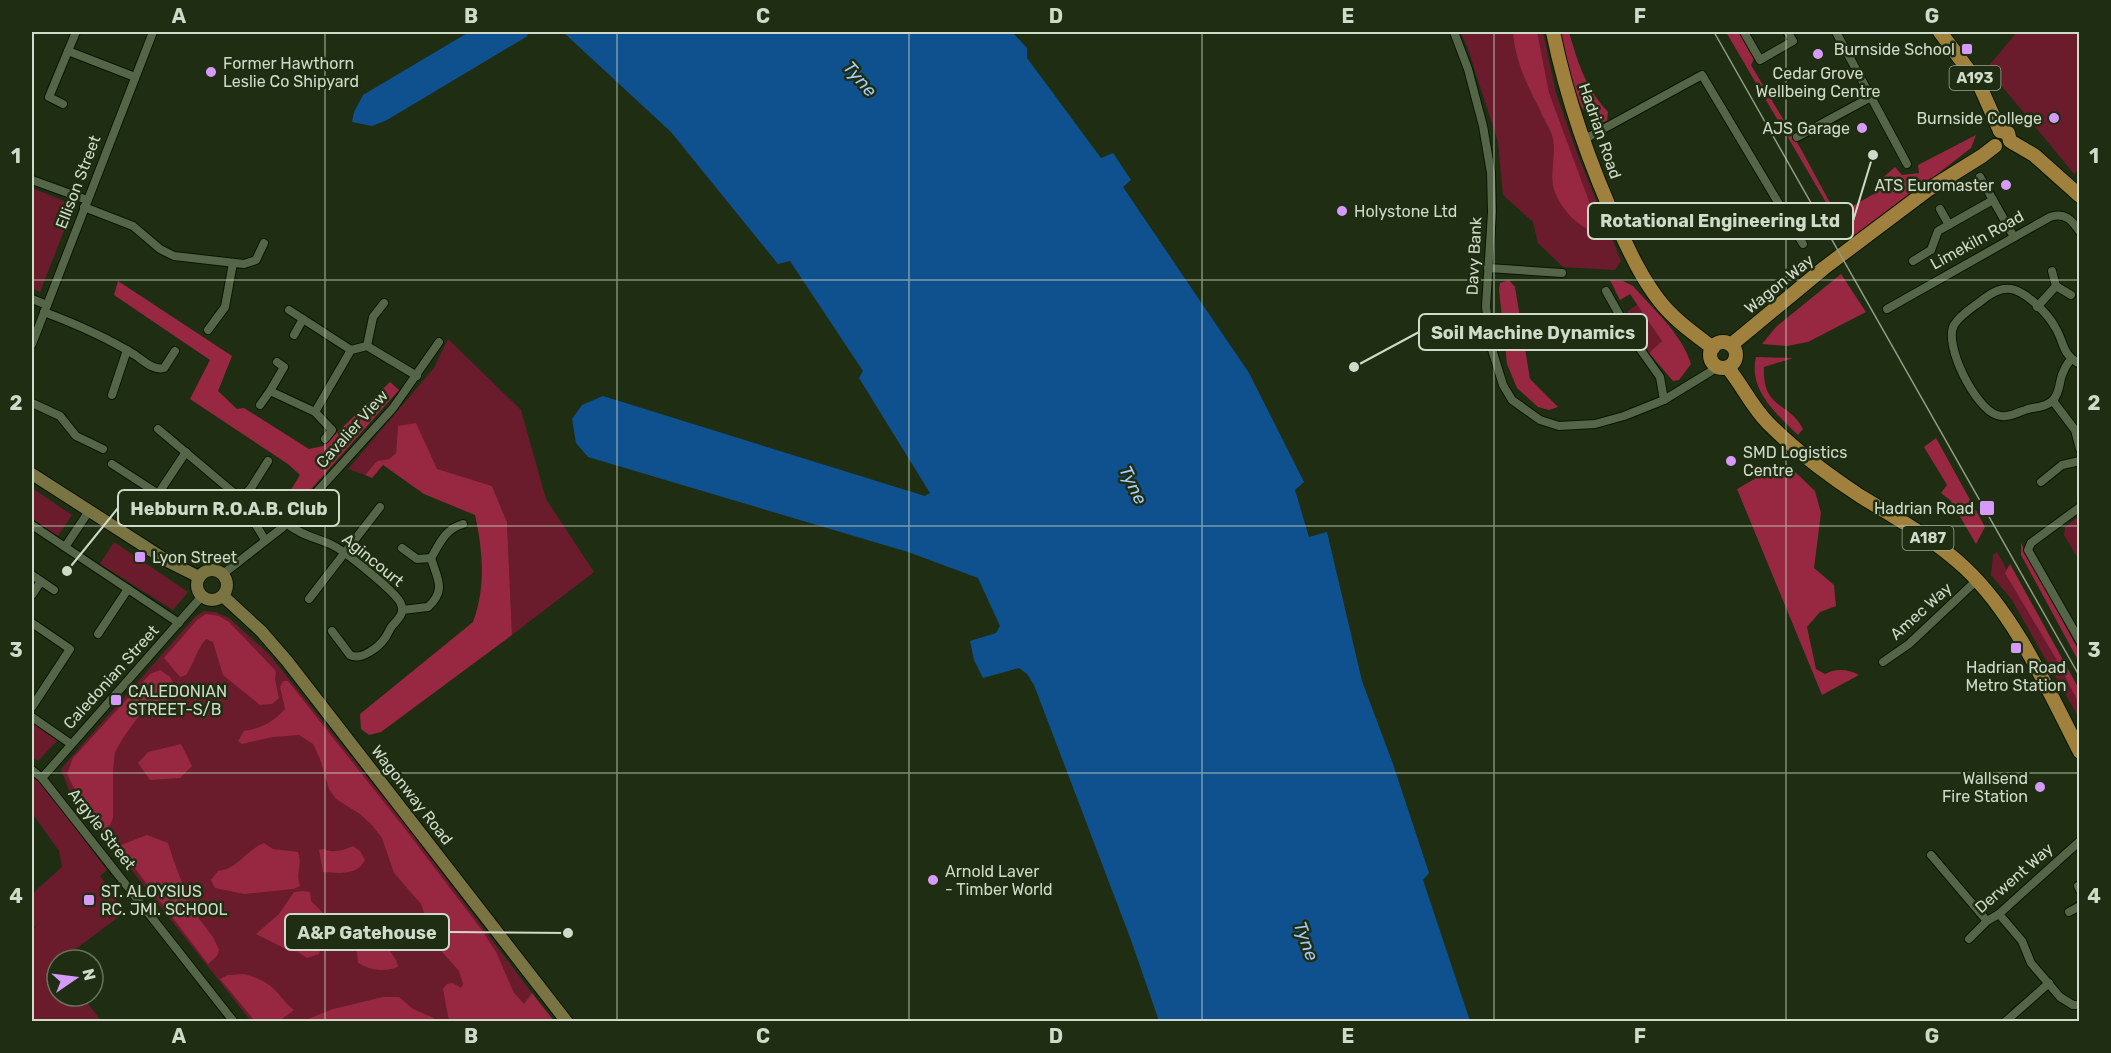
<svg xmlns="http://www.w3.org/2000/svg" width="2111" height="1053" viewBox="0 0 2111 1053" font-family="Rubik,sans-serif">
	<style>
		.green { fill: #6a1c2d }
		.forest { fill: #982741 }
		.water { fill: #0f508e }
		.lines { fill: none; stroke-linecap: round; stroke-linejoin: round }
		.minor-casing { stroke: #081600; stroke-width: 10 }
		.secondary-casing { stroke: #081600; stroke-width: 14 }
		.primary-casing { stroke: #081600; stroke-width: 16 }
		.minor { stroke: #556648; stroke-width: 8 }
		.secondary { stroke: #7a7342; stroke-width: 12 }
		.primary { stroke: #9f803d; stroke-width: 14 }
		.tram { stroke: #909c87; stroke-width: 1.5 }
		.grid { fill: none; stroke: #d0dac9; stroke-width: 1.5; stroke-opacity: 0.55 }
		.poi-dot { fill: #d69bfa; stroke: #1f2e12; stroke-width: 2 }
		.labels { text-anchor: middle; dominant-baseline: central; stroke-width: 5; stroke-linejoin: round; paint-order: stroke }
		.shield { fill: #1f2e12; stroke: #9ba692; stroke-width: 1.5 }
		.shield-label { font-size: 15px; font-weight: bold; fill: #d0dac9 }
		.poi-label { font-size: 16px; fill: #d0dac9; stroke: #1f2e12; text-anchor: start }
		.street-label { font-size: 16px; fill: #d0dac9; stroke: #1f2e12 }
		.water-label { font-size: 18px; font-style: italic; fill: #a8ccf7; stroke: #1f2e12 }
		.leader { fill: none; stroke: #d0dac9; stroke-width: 2 }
		.callout-dot { fill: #d0dac9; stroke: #1f2e12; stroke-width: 2 }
		.callout { fill: #1f2e12; stroke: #d0dac9; stroke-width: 2 }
		.callout-label { font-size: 18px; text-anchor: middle; font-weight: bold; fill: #d0dac9 }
		.neatline { fill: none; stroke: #d0dac9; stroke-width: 2 }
		.grid-label { font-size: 20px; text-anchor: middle; font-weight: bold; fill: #d0dac9 }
	</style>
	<rect width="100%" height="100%" fill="#1f2e12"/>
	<g class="green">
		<path d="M1460,32H1543L1556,93L1577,153L1621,261L1615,270L1563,267L1538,243L1533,222L1503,195L1498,142L1467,46Z"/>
		<path d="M2017,32H2079L2080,169L2074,174L1987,68Z"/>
		<path d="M32,188L74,205L40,292L32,288Z"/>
		<path d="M1638,304L1662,341L1649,353L1628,317V311Z"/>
		<path d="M448,339L521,410L546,499L594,572L512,635L507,522L492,486L437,470L398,427L396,453L389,459L377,461L365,475L348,469L434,368Z"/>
		<path d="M32,488L72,515L58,536L32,519Z"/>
		<path d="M2079,516V560L2064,535L2065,527Z"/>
		<path d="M114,542L188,592L173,610L100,564Z"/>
		<path d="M1997,552L2079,697V718L2012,600L1991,575L1993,555Z"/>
		<path d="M204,611L215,612L229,618L269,654L404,823L532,993L512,1021H251L69,791L61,769L195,617Z"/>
		<path d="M32,722L57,741L38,761L32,757Z"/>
		<path d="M32,776L41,783L107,870L100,876L125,912L61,960H57V996H82L101,1021H32V930L41,922L32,929V894L62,867L59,851L32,813Z"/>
	</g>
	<g class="forest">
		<path d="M1513,32H1537L1549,93L1597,223L1595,233C1578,226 1563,211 1556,195C1547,176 1558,155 1552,135C1549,127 1543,118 1540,110C1527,85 1515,60 1513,32Z"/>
		<path d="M1558,32H1569C1578,63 1585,87 1608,112L1607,121L1599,123L1582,108L1568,74Z"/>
		<path d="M1726,32H1739L1754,59L1751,65L1802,151L1835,212V216L1879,191V181L1895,167L1902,175L1919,173L1918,165L1976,135L1971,148L1851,241L1834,216Z"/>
		<path d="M1841,274L1866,312L1808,342L1787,346L1762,344L1776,327Z"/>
		<path d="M1509,280L1515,287L1530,379L1558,407L1549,410L1538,407L1517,388L1507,364L1499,290L1500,283Z"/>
		<path d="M1610,280L1623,281L1633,286C1654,310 1682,334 1691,364L1679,380L1673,381L1649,353L1662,341L1630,294L1620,300Z"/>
		<path d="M118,281L232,356L218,391L237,409L244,408L309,449L323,446L390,382L399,390L283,521L269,527L264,526L262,521L289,493L300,475L288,464L190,399L210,360L114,295Z"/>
		<path d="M1756,357L1793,358L1764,367C1762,410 1789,401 1803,429L1798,435C1777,414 1748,390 1756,357Z"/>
		<path d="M416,423L437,469L492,486L507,522L512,635L381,732L369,735L361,729L360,714L473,622C486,587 483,551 475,515L424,494L383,465L372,478L365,475L377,461L389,459L396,453L398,426Z"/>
		<path d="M1936,438L1985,527L1976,544L1951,501L1941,493L1947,485L1924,447Z"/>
		<path d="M1777,466L1791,468L1815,491L1821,513L1814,568L1834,585L1836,606L1820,612L1807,627L1816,669L1825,674C1836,668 1848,669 1859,675L1822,695L1737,489Z"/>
		<path d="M2021,543L2079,651V662L2021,555Z"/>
		<path d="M2010,564L2079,689V704L2058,662L2005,573Z"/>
		<path d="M206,614L219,616L229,622L276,671L275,679L279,698L272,704L260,705L223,675L213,642L206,639C197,649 194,663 186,675L180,677L164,658L197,620Z"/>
		<path d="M160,670L170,677L175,687L172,697L141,713L123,738L115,752L113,771V818L110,825L103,830L79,798L67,774L73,758L150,674Z"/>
		<path d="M283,681H288L402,825L481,929L496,952L514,993L524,1004L532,993L554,1021H449L443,989L447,984L453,983L461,988L463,984L459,971L435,944L421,904L394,873L382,838L372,825L360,814L336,799L329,789L320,759L313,744L299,735L273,737L242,744L238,741L244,731C262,728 273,722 285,709L280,687Z"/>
		<path d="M181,744L192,766L180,778L150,780L138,763L148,752Z"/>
		<path d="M147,835L168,843L173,859L193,911L213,937L219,950L217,956L208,964L118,846Z"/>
		<path d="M264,843L273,849L298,852C303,868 295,870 300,886L293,889L244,894L215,888L211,880L218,871C238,869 245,851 264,843Z"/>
		<path d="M353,846L360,851L365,860C357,876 339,873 323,872L319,850L324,849C334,854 343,850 353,846Z"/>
		<path d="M303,891L310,892L311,901L335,925L331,933L323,934L319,939L321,947L319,954L307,958L298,952L288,950L256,934L279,914L294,892Z"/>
		<path d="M358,920C379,930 376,933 389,950C394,957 397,959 398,967C384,972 371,971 358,963L357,952L344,941L339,930L343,924Z"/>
		<path d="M244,974C254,977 266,981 274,989C281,996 285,1003 294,1010L279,1021H255L220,979L228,975Z"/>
		<path d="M383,997H399L413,1009L434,1018L435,1021H303L333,1009Z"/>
	</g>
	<g class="water">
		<path d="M469,32H530L526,37L387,120L372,126L352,122L354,112L363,95Z"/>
		<path d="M563,32H1012L1027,48V58L1101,158L1113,153L1131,180L1123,187L1249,373L1304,482L1295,490L1309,537L1327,532L1362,681L1393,764L1429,873L1423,880L1470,1021H1159L1131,940L1034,685L1027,674L1019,668L983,678L974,660L970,641L996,633L1000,626L978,578L908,552L588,457L576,443L572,419L582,405L603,396L925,496L930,493L859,378L863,371L790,261L778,264L671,132Z"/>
	</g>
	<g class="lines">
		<g class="minor-casing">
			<g id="minor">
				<path d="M76,32L68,51L135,77"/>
				<path d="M1454,32L1468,69L1483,126L1491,173L1492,212L1486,306L1490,343L1503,385L1512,400L1540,420L1559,426L1595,424L1624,416L1664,400L1718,367"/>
				<path d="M1744,32L1760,60L1793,41L1788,33L1790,32"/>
				<path d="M1836,32L1907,164"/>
				<path d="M63,104L49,97L68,51"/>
				<path d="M1797,137L1871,97"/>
				<path d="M1583,140L1702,75L1803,244"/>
				<path d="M1980,177L2014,237"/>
				<path d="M32,180L87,200"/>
				<path d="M84,207L133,226L160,249L174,256L244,264L256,260L264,243"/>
				<path d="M1940,209L1949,225"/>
				<path d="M1913,261L1931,250L1938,231L1993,200"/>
				<path d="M1488,268L1562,273"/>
				<path d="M2052,271L2056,286L2071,295"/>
				<path d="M1606,291L1633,339L1660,377L1664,400"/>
				<path d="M32,299L47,305"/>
				<path d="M2037,307L2056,286"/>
				<path d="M1887,309L2050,217C2065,212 2072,220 2080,232"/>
				<path d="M289,310L351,350"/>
				<path d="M44,312C76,324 106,337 135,355C144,361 154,371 164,368L175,351"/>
				<path d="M208,330L225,307L233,263"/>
				<path d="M294,335L303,319"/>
				<path d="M32,344L153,32"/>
				<path d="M367,346L373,317L384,303"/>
				<path d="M2071,359C2067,364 2064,369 2062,375C2059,383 2060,393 2053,400C2047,407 2036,407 2028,409C2018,412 2007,419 1997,415C1976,409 1943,345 1954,325C1960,315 1972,308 1981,301C1991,293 2002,286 2015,290C2029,295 2048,314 2055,327C2065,343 2061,354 2080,364"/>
				<path d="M277,362L284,367L270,391L315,412L351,350L367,346L417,376"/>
				<path d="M112,395L127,350"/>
				<path d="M2053,401L2075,430L2080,449"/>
				<path d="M32,403L60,416L76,436L103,449"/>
				<path d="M260,405L270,391"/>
				<path d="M315,412L332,430L325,439"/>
				<path d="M158,429L240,498L265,540"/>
				<path d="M112,464L197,519"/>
				<path d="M2041,482L2062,465L2080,461"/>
				<path d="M158,494L186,452"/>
				<path d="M241,499L251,488L268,461"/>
				<path d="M2080,507L2031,543L2028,550L2080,641"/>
				<path d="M286,523C300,535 317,538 332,545C345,551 394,591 400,602C406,613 398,619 392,626C389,630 388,634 385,638C379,647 361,661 350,655L332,631"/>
				<path d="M32,525L179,623"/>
				<path d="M65,547L89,511"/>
				<path d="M402,548L417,559L431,558C440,543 445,529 463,524"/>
				<path d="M223,574L283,527L303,507L393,408L439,342"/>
				<path d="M32,575L54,590"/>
				<path d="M32,595L41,581"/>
				<path d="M309,599L380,507"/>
				<path d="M402,610L428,607C447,590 437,578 431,558"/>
				<path d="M32,623L70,649L32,707"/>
				<path d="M98,634L128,589"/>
				<path d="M1883,662L1909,644L1977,580"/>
				<path d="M32,717L71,744"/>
				<path d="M32,770L42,778L234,1022"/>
				<path d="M42,778L202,596"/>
				<path d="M1931,855L1987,921"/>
				<path d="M2078,886L2080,890"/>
				<path d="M2069,912L2080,906"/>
				<path d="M1999,914L2022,941L2031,963L2060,997L2073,1005H2080"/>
				<path d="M1969,939L1987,921L1999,914L2080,841"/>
				<path d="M2005,1022L2049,983"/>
			</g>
		</g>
		<g class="secondary-casing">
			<g id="secondary">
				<path d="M32,474L169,562L199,577"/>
				<circle cx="212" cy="585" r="15"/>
				<path d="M223,596L261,631L287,661L567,1022"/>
			</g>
		</g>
		<g class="primary-casing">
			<g id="primary">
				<path d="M1553,32C1567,100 1591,168 1620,231C1631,255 1642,278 1658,299C1673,319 1693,333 1713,348"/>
				<path d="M1940,32L1979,84L2000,131"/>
				<path d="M2000,131L2008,133L2010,141L2034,155L2080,196"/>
				<circle cx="1723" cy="355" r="13"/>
				<path d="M1731,345L1824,268L1929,189L1982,156L1995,146"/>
				<path d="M1728,368C1742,385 1752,407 1768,423C1795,450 1828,475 1860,496C1896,518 1933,538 1965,568C2016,616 2048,690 2080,752"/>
			</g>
		</g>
		<use href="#minor" class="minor"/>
		<use href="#secondary" class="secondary"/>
		<use href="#primary" class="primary"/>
		<path class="tram" d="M1714,32L2080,677"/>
	</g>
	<path class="grid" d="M325,32V1022M617,32V1022M909,32V1022M1202,32V1022M1494,32V1022M1786,32V1022M32,280H2080M32,526H2080M32,773H2080"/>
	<g class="poi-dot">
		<rect x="1961" y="43" width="12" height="12" rx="3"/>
		<circle cx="1818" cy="54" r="6"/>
		<circle cx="211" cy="72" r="6"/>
		<circle cx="2054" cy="118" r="6"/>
		<circle cx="1862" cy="128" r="6"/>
		<circle cx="2006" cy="185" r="6"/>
		<circle cx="1342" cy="211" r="6"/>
		<circle cx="1731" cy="461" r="6"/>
		<rect x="1979" y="500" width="16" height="16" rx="3"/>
		<rect x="134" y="551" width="12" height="12" rx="3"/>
		<rect x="2010" y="642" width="12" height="12" rx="3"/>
		<rect x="110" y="694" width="12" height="12" rx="3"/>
		<circle cx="2040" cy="787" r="6"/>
		<circle cx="933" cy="880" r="6"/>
		<rect x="83" y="894" width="12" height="12" rx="3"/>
	</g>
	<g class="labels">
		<g class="shield">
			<rect x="1949.5" y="66" width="51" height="24" rx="4.5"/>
			<rect x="1902.5" y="526" width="51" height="24" rx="4.5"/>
		</g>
		<g class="shield-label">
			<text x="1975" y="78">A193</text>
			<text x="1928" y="538">A187</text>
		</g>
		<g class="poi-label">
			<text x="1955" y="49" text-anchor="end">Burnside School</text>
			<text x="223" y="63">Former Hawthorn<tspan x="223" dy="18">Leslie Co Shipyard</tspan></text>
			<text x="1818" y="73" text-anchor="middle">Cedar Grove<tspan x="1818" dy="18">Wellbeing Centre</tspan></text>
			<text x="2042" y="118" text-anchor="end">Burnside College</text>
			<text x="1850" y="128" text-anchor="end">AJS Garage</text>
			<text x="1994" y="185" text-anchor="end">ATS Euromaster</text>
			<text x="1354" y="211">Holystone Ltd</text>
			<text x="1743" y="452">SMD Logistics<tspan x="1743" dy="18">Centre</tspan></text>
			<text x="1974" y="508" text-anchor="end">Hadrian Road</text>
			<text x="152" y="557">Lyon Street</text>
			<text x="2016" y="667" text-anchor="middle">Hadrian Road<tspan x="2016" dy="18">Metro Station</tspan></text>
			<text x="128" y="691">CALEDONIAN<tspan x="128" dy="18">STREET-S/B</tspan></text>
			<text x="2028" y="778" text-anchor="end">Wallsend<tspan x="2028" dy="18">Fire Station</tspan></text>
			<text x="945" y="871">Arnold Laver<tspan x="945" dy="18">- Timber World</tspan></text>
			<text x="101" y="891">ST. ALOYSIUS<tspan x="101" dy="18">RC. JMI. SCHOOL</tspan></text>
		</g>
		<g class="street-label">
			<text transform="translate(1600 131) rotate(71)">Hadrian Road</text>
			<text transform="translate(78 182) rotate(-69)">Ellison Street</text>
			<text transform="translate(1977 240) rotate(-29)">Limekiln Road</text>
			<text transform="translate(1474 256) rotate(-87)">Davy Bank</text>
			<text transform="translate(1779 284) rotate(-39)">Wagon Way</text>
			<text transform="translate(352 429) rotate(-48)">Cavalier View</text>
			<text transform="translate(373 560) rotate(39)">Agincourt</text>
			<text transform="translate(1921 611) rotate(-42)">Amec Way</text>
			<text transform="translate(111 677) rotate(-48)">Caledonian Street</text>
			<text transform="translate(412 795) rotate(52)">Wagonway Road</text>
			<text transform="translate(102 829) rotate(52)">Argyle Street</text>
			<text transform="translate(2014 878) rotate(-41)">Derwent Way</text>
		</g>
		<g class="water-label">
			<text transform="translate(860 79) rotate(49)">Tyne</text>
			<text transform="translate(1133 485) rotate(64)">Tyne</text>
			<text transform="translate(1306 941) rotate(70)">Tyne</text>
		</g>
	</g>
	<path class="leader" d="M1873 155L1853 221M1354 367L1419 332M67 571L118 508M568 933L449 932"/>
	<g class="callout-dot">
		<circle cx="1873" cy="155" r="6"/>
		<circle cx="1354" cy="367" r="6"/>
		<circle cx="67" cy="571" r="6"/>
		<circle cx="568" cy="933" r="6"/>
	</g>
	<g class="callout">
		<rect x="1588" y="203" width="265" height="36" rx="6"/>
		<rect x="1419" y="314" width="228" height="36" rx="6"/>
		<rect x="118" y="490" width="221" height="36" rx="6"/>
		<rect x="285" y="914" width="164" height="36" rx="6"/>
	</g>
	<g class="callout-label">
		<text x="1720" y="227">Rotational Engineering Ltd</text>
		<text x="1533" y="339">Soil Machine Dynamics</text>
		<text x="229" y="515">Hebburn R.O.A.B. Club</text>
		<text x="367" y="939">A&amp;P Gatehouse</text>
	</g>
	<rect width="2111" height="1053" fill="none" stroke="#1f2e12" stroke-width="66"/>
	<g transform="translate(75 978) rotate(76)"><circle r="28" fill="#1f2e12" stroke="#66735b" stroke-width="1.5"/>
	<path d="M0-4.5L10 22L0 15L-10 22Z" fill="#d69bfa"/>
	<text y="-9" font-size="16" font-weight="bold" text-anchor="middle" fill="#d0dac9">N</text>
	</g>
	<rect x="33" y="33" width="2045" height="987" class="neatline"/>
	<g class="grid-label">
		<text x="179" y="23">A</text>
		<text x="471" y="23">B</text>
		<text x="763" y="23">C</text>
		<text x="1056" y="23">D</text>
		<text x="1348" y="23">E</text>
		<text x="1640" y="23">F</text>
		<text x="1932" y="23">G</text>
		<text x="16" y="163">1</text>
		<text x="2094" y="163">1</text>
		<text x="16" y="410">2</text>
		<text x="2094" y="410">2</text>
		<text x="16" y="657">3</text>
		<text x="2094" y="657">3</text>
		<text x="16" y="903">4</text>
		<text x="2094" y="903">4</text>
		<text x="179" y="1043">A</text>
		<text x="471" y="1043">B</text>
		<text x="763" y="1043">C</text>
		<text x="1056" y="1043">D</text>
		<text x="1348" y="1043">E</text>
		<text x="1640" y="1043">F</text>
		<text x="1932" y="1043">G</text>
	</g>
</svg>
